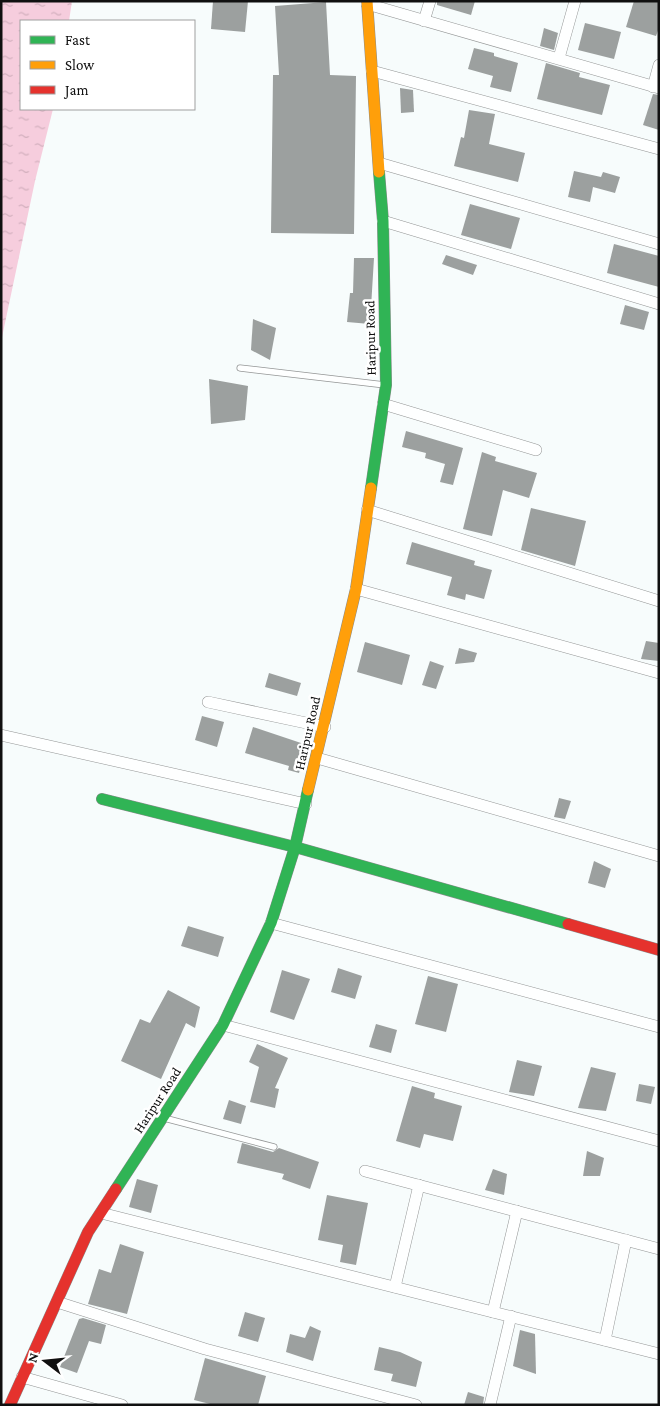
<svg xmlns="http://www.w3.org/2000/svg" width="660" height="1406" viewBox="0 0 660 1406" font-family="'Crimson Pro',serif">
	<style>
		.water { fill: url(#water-ripples) }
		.building { fill: #9ca09f }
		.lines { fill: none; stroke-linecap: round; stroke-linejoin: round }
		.lane-casing { stroke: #949696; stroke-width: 7 }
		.street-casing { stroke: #949696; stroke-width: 12 }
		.fast-casing { stroke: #8b8d8d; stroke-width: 12 }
		.slow-casing { stroke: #8b8d8d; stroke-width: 12 }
		.jam-casing { stroke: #8b8d8d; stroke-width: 12 }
		.lane { stroke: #feffff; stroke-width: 5.5 }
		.street { stroke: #feffff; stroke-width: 11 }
		.fast { stroke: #30b455; stroke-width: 11 }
		.slow { stroke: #ff9f0a; stroke-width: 11 }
		.jam { stroke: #e5322d; stroke-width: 11 }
		.labels { text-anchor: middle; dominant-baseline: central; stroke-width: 5; stroke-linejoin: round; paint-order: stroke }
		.street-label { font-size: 14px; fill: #101010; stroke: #fff }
	</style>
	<defs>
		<pattern id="water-ripples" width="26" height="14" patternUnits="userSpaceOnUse" patternTransform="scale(1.25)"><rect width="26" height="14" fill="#f6cddd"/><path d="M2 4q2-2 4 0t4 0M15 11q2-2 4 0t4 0" fill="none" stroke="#d2afbd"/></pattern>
	</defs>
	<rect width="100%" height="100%" fill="#f7fcfc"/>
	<path class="water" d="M1,1H72L69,21H21V109H53L35,181L1,342Z"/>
	<g class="building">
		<path d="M213,1H248L245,32L211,29Z"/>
		<path d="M437,1H475L471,15L437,5Z"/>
		<path d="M634,1H659V28L656,36L626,27Z"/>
		<path d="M326,2L330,75L356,76L354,234L271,233L273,75H279L275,6Z"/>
		<path d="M585,23L621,32L614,59L578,50Z"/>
		<path d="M544,28L558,33L554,50L540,46Z"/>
		<path d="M474,48L494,53V56L518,63L511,92L490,87L493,76L468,69Z"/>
		<path d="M546,63L580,73L579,77L610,85L602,115L537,99Z"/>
		<path d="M400,88L413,90L414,112L401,113Z"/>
		<path d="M653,94L659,95V130L643,125Z"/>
		<path d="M469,110L495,114L489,144L525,153L518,182L454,166L461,137L464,138Z"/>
		<path d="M574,171L601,177L603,172L620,177L615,193L593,187L590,202L568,197Z"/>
		<path d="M470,204L520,218L511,249L461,235Z"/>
		<path d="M614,244L659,256V287L607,273Z"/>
		<path d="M446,255L477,265L473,275L442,264Z"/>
		<path d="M354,258H374L370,324L347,322L350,293H353Z"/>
		<path d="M625,305L649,312L644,330L620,324Z"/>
		<path d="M253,319L276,328L270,360L251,350Z"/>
		<path d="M209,379L248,386L245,420L211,424Z"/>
		<path d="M406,431L463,448L453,485L440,482L445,464L425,458L426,453L402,447Z"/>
		<path d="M482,452L496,457L495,461L537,473L529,498L503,490L492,536L463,529Z"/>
		<path d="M531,508L586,521L575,566L521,550Z"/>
		<path d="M412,542L475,561L474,565L492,570L484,599L466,594L465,600L447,595L452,577L406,564Z"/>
		<path d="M646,641L659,643V661L641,659Z"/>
		<path d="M365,642L410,655L402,685L357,672Z"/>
		<path d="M459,648L477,653L474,662L455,664Z"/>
		<path d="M430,661L444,666L436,689L422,685Z"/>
		<path d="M269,673L301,683L297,696L265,687Z"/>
		<path d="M202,716L224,722L217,747L195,740Z"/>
		<path d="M253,727L307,745L299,773L288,770L289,766L245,753Z"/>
		<path d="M559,798L571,801L565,819L554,817Z"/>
		<path d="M594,861L611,869L605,888L588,883Z"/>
		<path d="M188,926L224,937L218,957L181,946Z"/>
		<path d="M338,968L362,976L355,999L331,992Z"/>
		<path d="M282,970L310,979L294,1020L270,1012Z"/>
		<path d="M428,976L458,984L446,1032L415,1024Z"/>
		<path d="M168,990L200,1007L195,1028L186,1023L161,1079L121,1061L140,1019L150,1023Z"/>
		<path d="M376,1024L397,1030L391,1053L369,1047Z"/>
		<path d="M257,1044L288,1058L275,1088L279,1089L275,1108L250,1102L259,1067L249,1062Z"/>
		<path d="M517,1060L542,1066L534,1096L509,1092Z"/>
		<path d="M591,1067L616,1073L606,1111L578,1108Z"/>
		<path d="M639,1084L655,1087L651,1104L636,1101Z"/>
		<path d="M412,1086L435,1093L434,1098L462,1106L453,1141L424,1134L420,1148L396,1141Z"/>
		<path d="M229,1100L246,1106L241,1124L223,1119Z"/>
		<path d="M242,1143L273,1152L279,1148L319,1162L310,1189L282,1179L284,1174L237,1163Z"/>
		<path d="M587,1151L604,1158L600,1176H583Z"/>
		<path d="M493,1169L507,1174L504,1195L485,1190Z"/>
		<path d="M137,1179L158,1185L151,1213L129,1207Z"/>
		<path d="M327,1195L368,1203L356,1265L340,1262L343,1245L318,1240Z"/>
		<path d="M120,1244L144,1252L127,1314L88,1304L99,1269L111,1273Z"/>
		<path d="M245,1312L265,1318L258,1342L238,1336Z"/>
		<path d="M83,1318L106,1325L101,1344L89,1341L77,1373L60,1367L79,1319Z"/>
		<path d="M310,1326L321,1331L313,1361L286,1352L290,1334L305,1338Z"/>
		<path d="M520,1330L535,1334L536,1374L513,1366Z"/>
		<path d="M379,1347L400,1352L422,1362L416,1387L391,1381L393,1374L374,1370Z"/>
		<path d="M205,1358L266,1376L258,1405H214L194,1400Z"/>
		<path d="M468,1392L484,1397L483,1405H464Z"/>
	</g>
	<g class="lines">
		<g class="lane-casing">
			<g id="lane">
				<path d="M240,368L385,385"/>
				<path d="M164,1118L274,1147"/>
			</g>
		</g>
		<g class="street-casing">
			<g id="street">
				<path d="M367,4L659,88"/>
				<path d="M424,21L430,1"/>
				<path d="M559,58L575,1"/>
				<path d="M372,71L659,149"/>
				<path d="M653,87L659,65"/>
				<path d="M379,163L659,244"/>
				<path d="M383,221L659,304"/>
				<path d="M383,404L536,450"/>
				<path d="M367,510L659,601"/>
				<path d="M356,589L659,673"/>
				<path d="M208,702L325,727"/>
				<path d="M1,735L306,804"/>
				<path d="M317,758L659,856"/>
				<path d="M271,923L659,1027"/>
				<path d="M223,1025L659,1141"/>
				<path d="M365,1171L659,1249"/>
				<path d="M101,1213L659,1354"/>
				<path d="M395,1287L419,1185"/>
				<path d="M57,1302L205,1349L416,1405"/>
				<path d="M493,1312L517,1211"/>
				<path d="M605,1340L626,1240"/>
				<path d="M22,1377L122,1405"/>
				<path d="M490,1405L511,1316"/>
			</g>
		</g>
		<g class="fast-casing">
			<g id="fast">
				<path d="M371,488L386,385L383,221L379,172"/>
				<path d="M102,799L295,847L568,924"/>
				<path d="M116,1189L223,1025L271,923L295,847L308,790"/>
			</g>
		</g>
		<g class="slow-casing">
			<g id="slow">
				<path d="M367,1L379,172"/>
				<path d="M308,790L356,589L371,488"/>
			</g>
		</g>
		<g class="jam-casing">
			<g id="jam">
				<path d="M568,924L659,950"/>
				<path d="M10,1405L88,1232L116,1189"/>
			</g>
		</g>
		<use href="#lane" class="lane"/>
		<use href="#street" class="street"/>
		<use href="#fast" class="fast"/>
		<use href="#slow" class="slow"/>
		<use href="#jam" class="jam"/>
	</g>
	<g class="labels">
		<g class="street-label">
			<text transform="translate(370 338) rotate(-91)">Haripur Road</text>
			<text transform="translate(307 733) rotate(-77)">Haripur Road</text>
			<text transform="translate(157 1100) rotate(-57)">Haripur Road</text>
		</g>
	</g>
	<rect width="660" height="1406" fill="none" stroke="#101010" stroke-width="5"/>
	<rect x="20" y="20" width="175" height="90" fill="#ffffff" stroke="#9f9f9f"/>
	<rect x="30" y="36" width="25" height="8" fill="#30b455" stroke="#9f9f9f"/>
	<text x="65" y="45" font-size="15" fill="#101010">Fast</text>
	<rect x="30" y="61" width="25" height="8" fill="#ff9f0a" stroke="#9f9f9f"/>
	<text x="65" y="70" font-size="15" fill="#101010">Slow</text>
	<rect x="30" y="86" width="25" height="8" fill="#e5322d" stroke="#9f9f9f"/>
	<text x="65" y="95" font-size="15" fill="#101010">Jam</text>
	<g transform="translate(45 1361) rotate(286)" stroke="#ffffff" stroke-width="4" paint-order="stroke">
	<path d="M0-4L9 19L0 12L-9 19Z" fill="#101010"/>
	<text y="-8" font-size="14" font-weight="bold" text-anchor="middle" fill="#101010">N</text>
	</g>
</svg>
